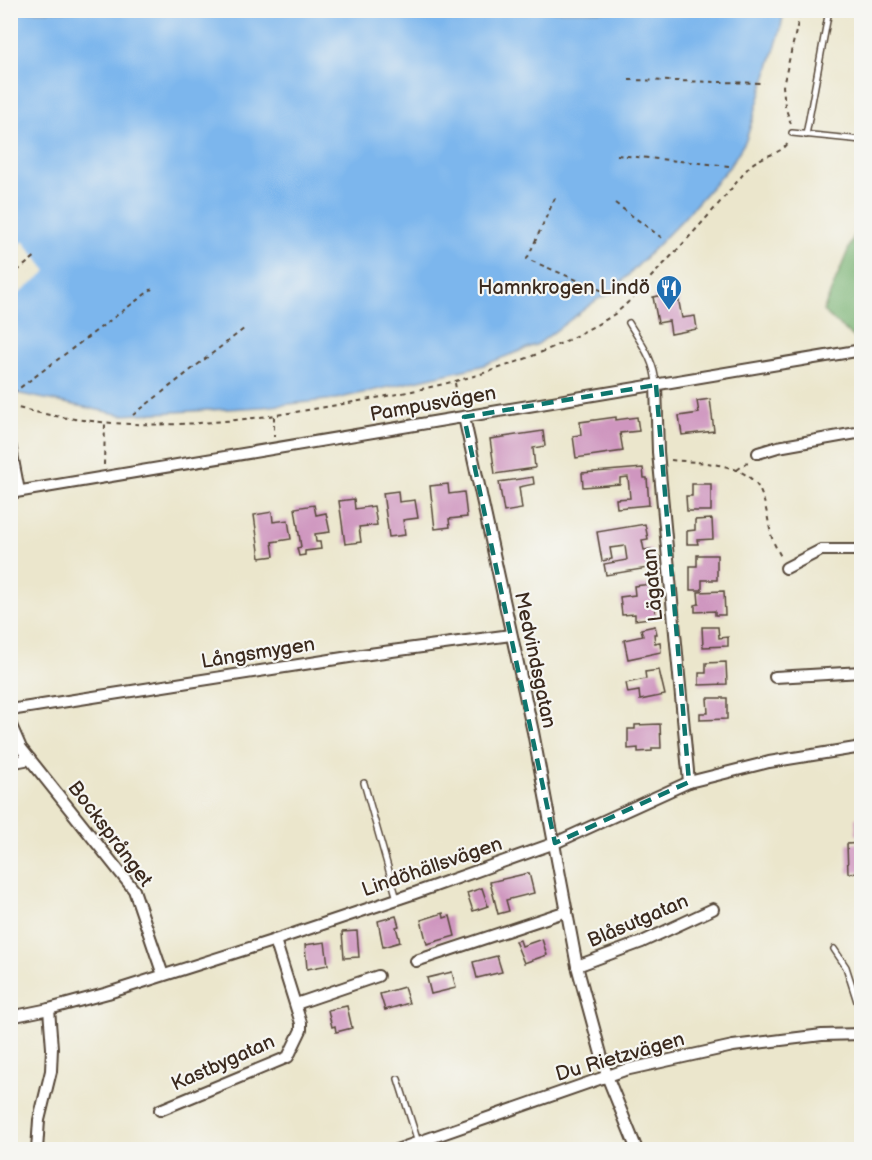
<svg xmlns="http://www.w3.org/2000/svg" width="872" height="1160" viewBox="0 0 872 1160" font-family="'Balsamiq Sans',sans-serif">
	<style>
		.forest { fill: #74b06e; stroke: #586d46; stroke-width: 1.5 }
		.water { fill: #7cb6ed; stroke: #5c7086; stroke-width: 1.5 }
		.pier { fill: #ebe6cc }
		.building { fill: #cf96bf }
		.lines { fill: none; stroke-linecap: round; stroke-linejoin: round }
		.lane-casing { stroke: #554638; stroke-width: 8 }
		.street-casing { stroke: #554638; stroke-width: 14 }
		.path { stroke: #554638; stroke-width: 2; stroke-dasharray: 4.5 4.5; stroke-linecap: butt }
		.lane { stroke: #fff; stroke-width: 5 }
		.street { stroke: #fff; stroke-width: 10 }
		.marked { fill: none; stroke: #0f766e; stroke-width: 4.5; stroke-dasharray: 12 8; stroke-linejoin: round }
		.labels { text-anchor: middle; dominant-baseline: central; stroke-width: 4.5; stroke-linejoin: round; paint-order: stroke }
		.poi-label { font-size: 20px; fill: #3b2a1e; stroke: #f6f6f2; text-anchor: end }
		.street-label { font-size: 20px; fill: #3b2a1e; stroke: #f6f6f2 }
	</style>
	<rect width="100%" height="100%" fill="#f6f6f2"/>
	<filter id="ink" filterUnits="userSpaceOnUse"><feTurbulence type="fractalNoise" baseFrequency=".0167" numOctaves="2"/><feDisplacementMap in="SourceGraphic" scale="12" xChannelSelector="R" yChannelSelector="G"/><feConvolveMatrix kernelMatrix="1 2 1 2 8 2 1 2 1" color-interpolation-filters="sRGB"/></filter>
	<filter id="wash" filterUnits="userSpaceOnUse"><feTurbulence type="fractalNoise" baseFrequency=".008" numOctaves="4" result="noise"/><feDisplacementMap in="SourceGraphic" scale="24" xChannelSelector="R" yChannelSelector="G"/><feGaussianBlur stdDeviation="1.35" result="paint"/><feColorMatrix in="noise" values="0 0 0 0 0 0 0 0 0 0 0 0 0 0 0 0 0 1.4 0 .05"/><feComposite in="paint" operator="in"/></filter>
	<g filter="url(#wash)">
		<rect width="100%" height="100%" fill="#ebe6cc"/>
		<path class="forest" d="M861,230L862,340L858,341L823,311L856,231Z"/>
		<path class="water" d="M11,11H784L780,32L746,140L730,166L682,220L610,294L598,299L538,344L481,366L336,399L262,407L122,415L11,392Z"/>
		<path class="pier" d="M23,241L47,271L11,300V252Z"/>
		<g id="blocks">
			<g class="building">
				<path d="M677,292L682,318L695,316L697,329L671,334L669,321L658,323L653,297Z"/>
				<path d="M710,399L714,431L682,435L679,416L699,413L697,401Z"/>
				<path d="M616,417V420L637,417L639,431L620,433L623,451L576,458L573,436L581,435L580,422Z"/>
				<path d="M543,431L545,446L533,448L535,468L495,474L490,439Z"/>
				<path d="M643,468L644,478H647L649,505L617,508L616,499L630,498L628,477L620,478V484L583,487L582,473Z"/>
				<path d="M533,477L534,484L519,487L522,509L504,512L499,482Z"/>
				<path d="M448,484L449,494L464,492L467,517L449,519L450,527L435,529L430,486Z"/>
				<path d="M692,484H711V511H687L686,496H692Z"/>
				<path d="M398,491L399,502L415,500L418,518L403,520L405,535L389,537L383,493Z"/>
				<path d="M354,499L355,509L374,506L377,525L359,527L361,542L345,544L339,501Z"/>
				<path d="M314,505L316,515L326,513L330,532L315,534L316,542H320L321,549L305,551V555L299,556L297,548L301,547L295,508Z"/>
				<path d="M272,512L273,522L288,520L291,539L272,542L274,556L260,558L254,515Z"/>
				<path d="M712,519L713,539L697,540L698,544H687V531L695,530V520Z"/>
				<path d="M645,524L648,539L642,540L644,550L651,549L654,567L606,575L604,564L627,560L625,546L610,548L612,559L602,561L597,532Z"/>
				<path d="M697,555H717V580H702V590H690V566H697Z"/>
				<path d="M652,584L656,617L635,620V614L622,615L620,597L635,595L634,586Z"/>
				<path d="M724,591L725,615H715V611L695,612V605L699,604L698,592Z"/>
				<path d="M655,626L657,634H654L655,643L660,642L661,652L628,659L624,640L643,636L641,629Z"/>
				<path d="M702,627H718L719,638L728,637V646L703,647Z"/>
				<path d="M726,662L727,684L699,685V673H706V663Z"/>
				<path d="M659,670L665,695L640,700L639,691L628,693L626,683L646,679L645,672Z"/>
				<path d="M707,698H727V719L700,720V713H708Z"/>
				<path d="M660,724L661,748H652V751L638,752V748L628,749V729H635V725Z"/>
				<path d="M855,818H862V834L856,835Z"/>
				<path d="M862,843V872L848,873L847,844Z"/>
				<path d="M529,873L534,893L506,900L509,911L498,914L490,882Z"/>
				<path d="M482,888L488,906L473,911L467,893Z"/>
				<path d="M443,913L444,918L450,916L455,936L427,944L421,920Z"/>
				<path d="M396,916L399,926L396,927L400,942L383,947L378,921Z"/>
				<path d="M357,931L359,957L344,958L342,932Z"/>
				<path d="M542,939L547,955L524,963L515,941L520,940L522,946Z"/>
				<path d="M325,942L328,965L307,969L305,945Z"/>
				<path d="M497,956L502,972L477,978L473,962Z"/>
				<path d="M452,972L456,988L431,994L427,978Z"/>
				<path d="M404,987L409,1003L385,1010L380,994Z"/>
				<path d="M347,1006L352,1028L336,1032L335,1026L332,1027L328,1010Z"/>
			</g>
		</g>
	</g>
	<g filter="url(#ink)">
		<use href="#blocks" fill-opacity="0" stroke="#554638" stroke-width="1.5"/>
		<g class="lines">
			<g class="lane-casing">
				<g id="lane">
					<path d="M792,133L862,140"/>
					<path d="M806,135L829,10"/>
					<path d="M629,323C641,343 655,361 656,385"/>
					<path d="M364,783L397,899"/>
					<path d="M834,949L846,967L862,1017"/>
					<path d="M398,1079L418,1142"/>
				</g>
			</g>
			<g class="street-casing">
				<g id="street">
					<path d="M656,385L658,452L689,782"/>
					<path d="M464,417L533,732L577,966L607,1076L637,1150"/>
					<path d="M10,444L19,491"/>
					<path d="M758,453L778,447L862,432"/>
					<path d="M10,493L862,350"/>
					<path d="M786,568L821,550H862"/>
					<path d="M775,677L862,672"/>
					<path d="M10,710L362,655L511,635"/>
					<path d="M10,723L21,748L134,890L163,975"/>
					<path d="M10,763L30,759"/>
					<path d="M416,961L567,911"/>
					<path d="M577,966L642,942L713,909"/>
					<path d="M296,1004L378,976"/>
					<path d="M10,1017L49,1009L108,993L275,940L415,893L555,843L689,782L769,762L862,747"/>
					<path d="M160,1110L288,1057L301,1030V1023L275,940"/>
					<path d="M37,1150L39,1120L51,1071L52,1048L49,1009"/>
					<path d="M396,1150L625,1070L733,1046L822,1035L862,1034"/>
				</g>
			</g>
			<g class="path">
				<path d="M629,80L764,83"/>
				<path d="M791,124L785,106L783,86L801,10"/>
				<path d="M617,155L730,166"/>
				<path d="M555,198L527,259L610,294"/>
				<path d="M615,203L662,238"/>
				<path d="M10,277L37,255"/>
				<path d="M455,383L459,407"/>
				<path d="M13,393L152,289"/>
				<path d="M10,406C135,439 247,422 370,399C444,386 515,369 581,333C592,327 603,322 613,315C629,304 641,287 655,273C687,240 719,205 748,168C759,155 780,156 789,142"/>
				<path d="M133,415L245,328"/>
				<path d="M274,416V437"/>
				<path d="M671,460C699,463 749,461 761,493C767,507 768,523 772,538C774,545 779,552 782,559"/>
				<path d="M104,465L105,423"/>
				<path d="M737,470L749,461"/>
			</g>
			<use href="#lane" class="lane"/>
			<use href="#street" class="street"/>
		</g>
	</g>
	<path class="marked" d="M656,385L689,782L555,843L464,417Z"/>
	<defs>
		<g id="restaurant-pin" transform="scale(1.35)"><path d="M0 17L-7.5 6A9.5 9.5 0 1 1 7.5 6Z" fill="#1f6fb2" stroke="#f6f6f2"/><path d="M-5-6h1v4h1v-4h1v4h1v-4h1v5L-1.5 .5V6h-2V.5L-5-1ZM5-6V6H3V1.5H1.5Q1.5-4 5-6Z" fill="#fff"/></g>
	</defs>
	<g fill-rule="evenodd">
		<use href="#restaurant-pin" x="669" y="288"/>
	</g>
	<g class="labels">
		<g class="poi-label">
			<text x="650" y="288">Hamnkrogen Lindö</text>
		</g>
		<g class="street-label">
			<text transform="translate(433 404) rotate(-10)">Pampusvägen</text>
			<text transform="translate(653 585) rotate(-95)">Lägatan</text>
			<text transform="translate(258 653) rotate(-9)">Långsmygen</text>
			<text transform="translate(535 660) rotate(78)">Medvindsgatan</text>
			<text transform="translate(110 834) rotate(53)">Bocksprånget</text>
			<text transform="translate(432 867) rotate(-19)">Lindöhällsvägen</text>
			<text transform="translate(638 921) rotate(-23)">Blåsutgatan</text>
			<text transform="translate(620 1057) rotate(-16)">Du Rietzvägen</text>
			<text transform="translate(223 1063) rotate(-24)">Kastbygatan</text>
		</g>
	</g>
	<rect width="872" height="1160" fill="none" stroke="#f6f6f2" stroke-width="36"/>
</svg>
